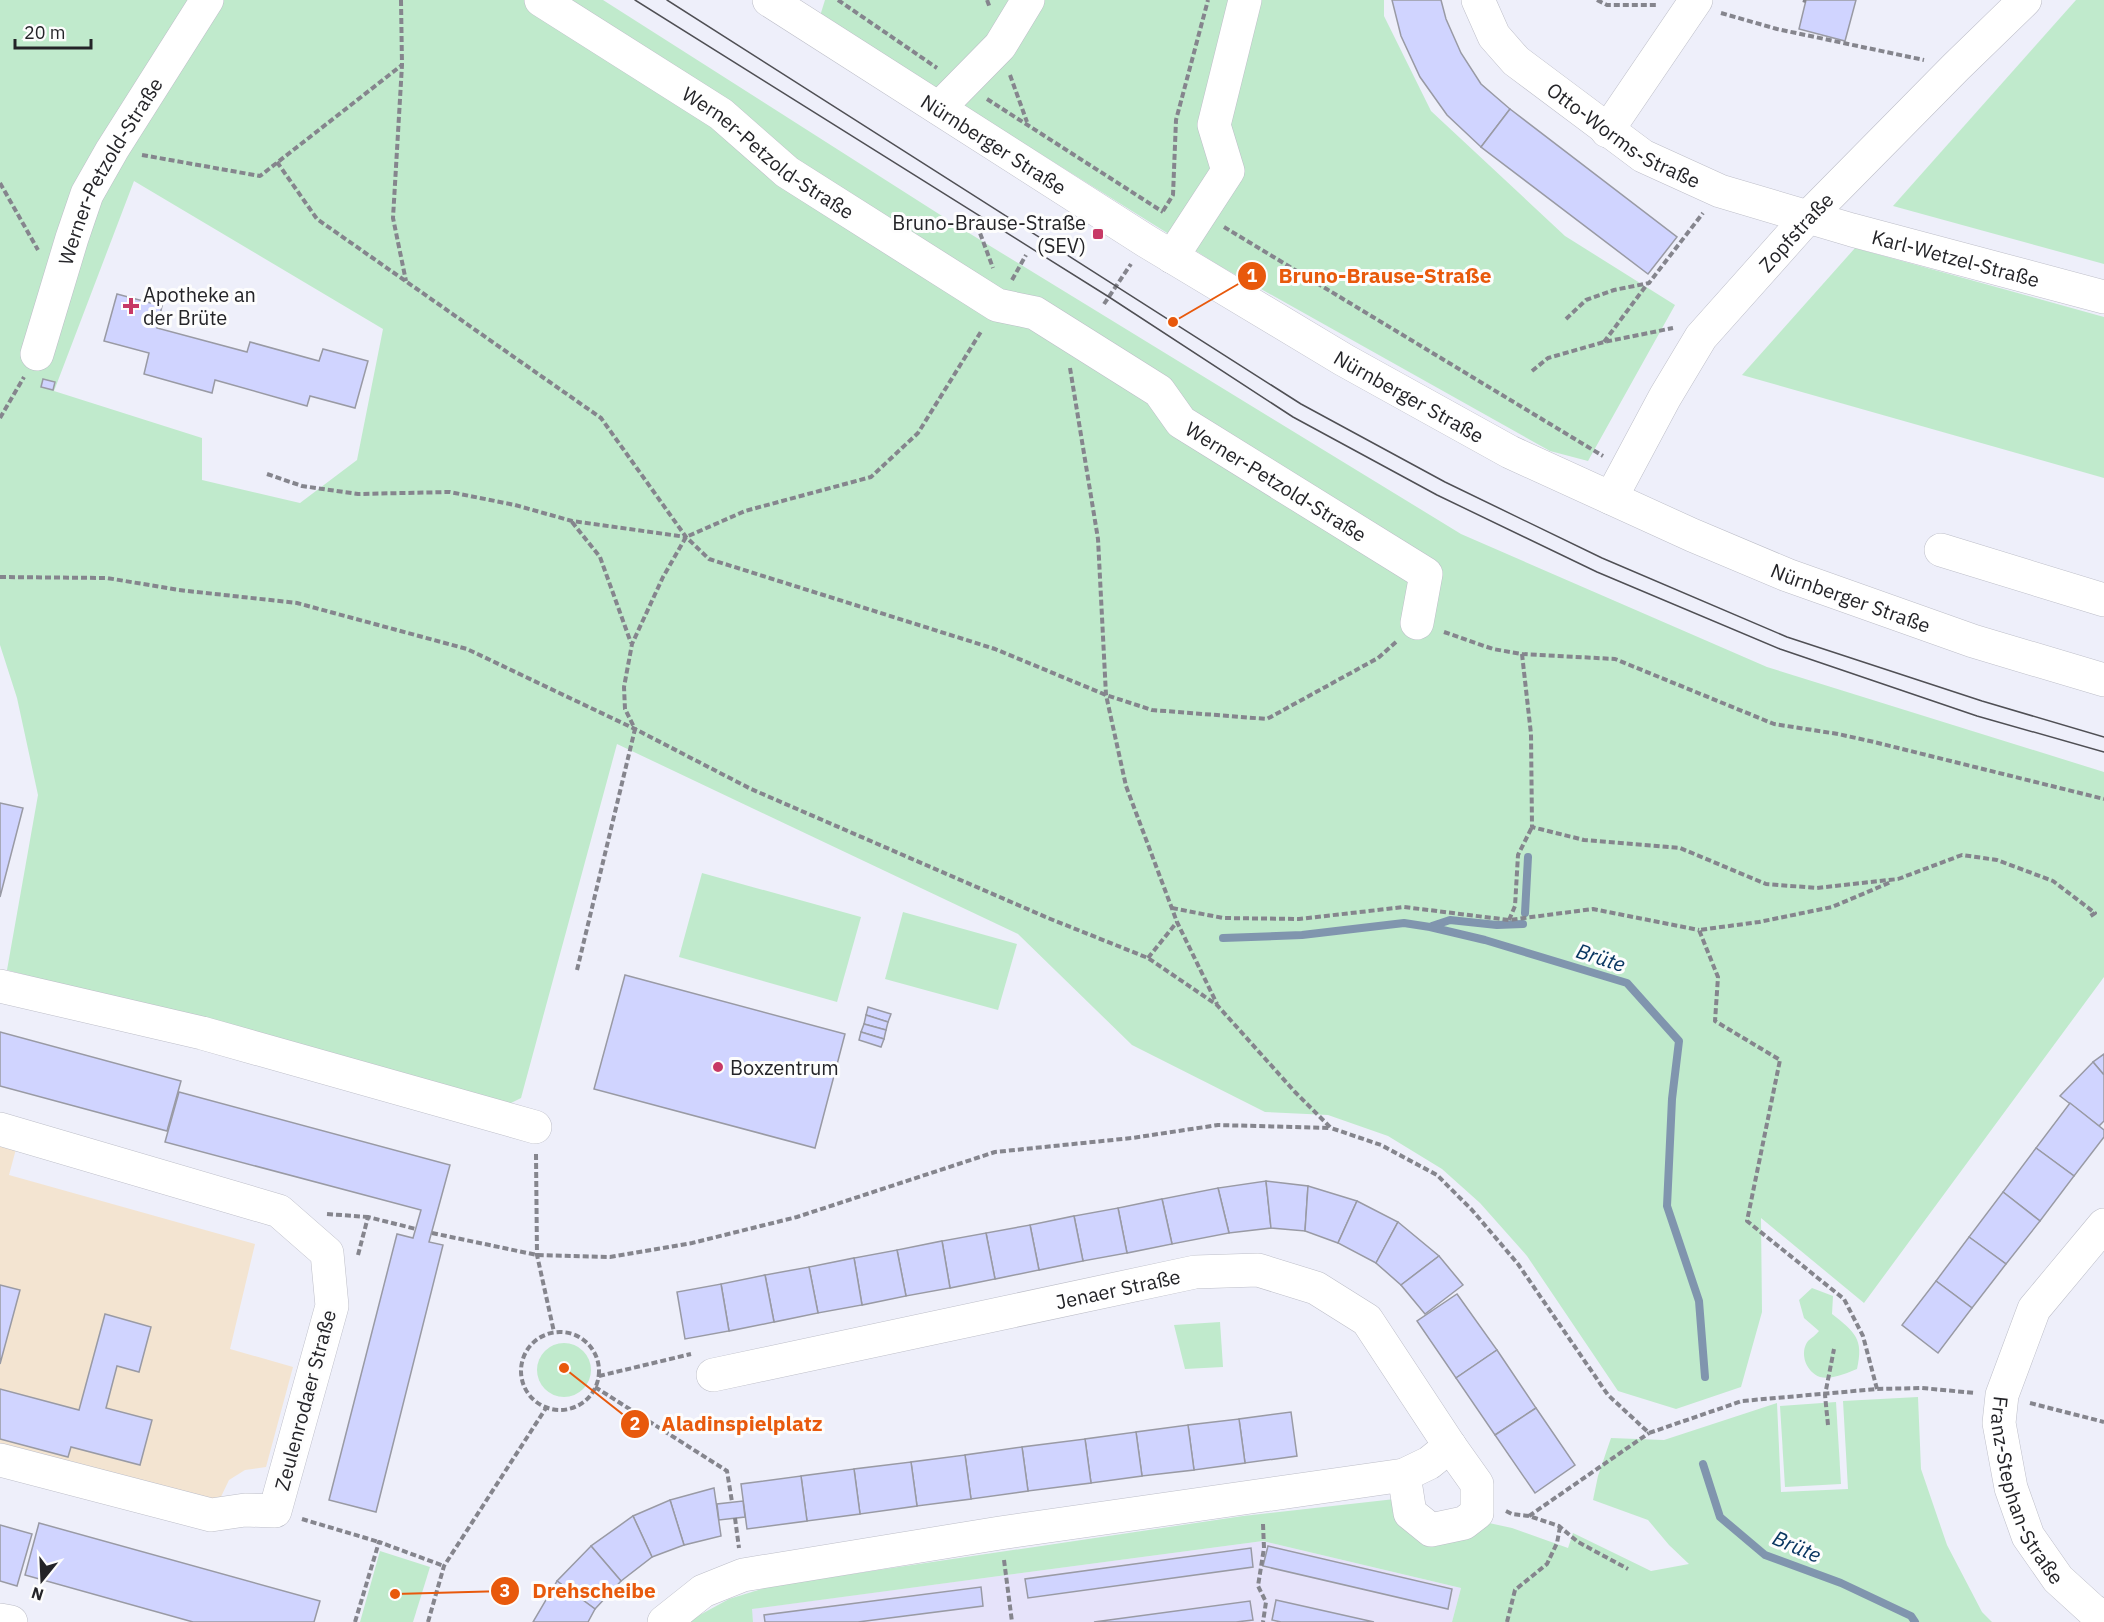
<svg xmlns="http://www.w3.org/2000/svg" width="2104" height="1622" viewBox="0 0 2104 1622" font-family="'IBM Plex Sans',sans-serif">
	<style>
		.industrial { fill: #e6e3fa }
		.education { fill: #f3e4d1 }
		.green { fill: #c0eacc; fill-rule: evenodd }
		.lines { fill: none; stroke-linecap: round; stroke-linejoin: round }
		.stream { stroke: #8095ae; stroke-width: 8 }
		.building { fill: #d0d4ff; stroke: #999aa4; stroke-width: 1.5 }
		.minor-casing { stroke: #bdbec8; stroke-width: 34 }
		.path { stroke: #85858d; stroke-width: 4; stroke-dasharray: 6 3; stroke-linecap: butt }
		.minor { stroke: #fff; stroke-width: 33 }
		.tram { stroke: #4f4f54; stroke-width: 1.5 }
		.poi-dot { fill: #c73966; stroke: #fdfdfd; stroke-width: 2 }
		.labels { text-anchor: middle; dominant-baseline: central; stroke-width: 6; stroke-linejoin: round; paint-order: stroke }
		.street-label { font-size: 20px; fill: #242428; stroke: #fdfdfd }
		.poi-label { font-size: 20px; fill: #242428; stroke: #fdfdfd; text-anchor: start }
		.water-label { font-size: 21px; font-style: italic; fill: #093661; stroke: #fdfdfd }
		.leader { fill: none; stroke: #e8590c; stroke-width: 2 }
		.callout-dot { fill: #e8590c; stroke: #fdfdfd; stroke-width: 2 }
		.mark-label { font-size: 18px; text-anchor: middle; font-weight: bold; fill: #fff }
		.callout-label { font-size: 21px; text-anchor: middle; font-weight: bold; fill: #e8590c; stroke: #fdfdfd; stroke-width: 6; stroke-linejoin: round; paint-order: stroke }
	</style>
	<rect width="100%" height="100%" fill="#eeeffa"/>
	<path class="industrial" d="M1263,1541L1461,1588L1452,1622H753L751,1609Z"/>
	<path class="education" d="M0,1145L16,1149L9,1175L255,1244L230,1349L293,1367L266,1467L245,1470L229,1480L218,1503L0,1446Z"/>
	<g class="green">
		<path d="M0,0H603L964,230L1461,534L1767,667L2104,772V977L1864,1303L1761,1218L1762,1312L1741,1387L1676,1409L1618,1391L1527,1256L1480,1203L1442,1169L1388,1136L1328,1115L1265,1112L1132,1045L1018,934L617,744L521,1098L507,1105L7,970L38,795L17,698L0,645ZM134,181L383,329L357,460L300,503L202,480V438L54,391Z"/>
		<path d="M825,0H1384V16L1431,111L1565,236L1675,305L1588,461L1550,451L1220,266L820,16Z"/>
		<path d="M2076,0H2104V264L1893,206Z"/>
		<path d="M1855,248L2104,317V478L1742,375Z"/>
		<path d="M702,873L861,917L837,1002L679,957Z"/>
		<path d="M903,912L1017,944L998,1010L885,979Z"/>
		<path d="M1812,1288L1833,1296L1832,1314C1855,1332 1864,1339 1857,1369C1847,1373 1832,1380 1820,1377C1806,1372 1799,1353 1808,1341C1811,1338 1816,1335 1819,1331L1804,1318L1799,1300Z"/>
		<path d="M1220,1322L1223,1367L1185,1369L1174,1325Z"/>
		<circle cx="564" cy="1370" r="27"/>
		<path d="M1918,1397L1921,1469L1947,1545L1982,1612L1992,1622H1452L1461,1588L1263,1541L752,1609L753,1622H687L729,1599L771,1586L1243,1516L1395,1499L1404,1523H1489L1512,1528L1568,1548L1573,1533L1651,1571L1689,1564L1669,1545L1648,1520L1593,1500L1598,1476L1611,1438L1664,1440L1777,1403L1781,1492L1848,1489L1843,1401Z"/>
		<path d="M1836,1402L1841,1484L1785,1487L1780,1406Z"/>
		<path d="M380,1551L430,1567L413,1622H360Z"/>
	</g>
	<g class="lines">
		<g class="stream">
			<path d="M1525,913L1528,857"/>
			<path d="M1432,926L1450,920L1497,925L1523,924"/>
			<path d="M1223,938L1302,935L1404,923L1430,927L1485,940L1627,983L1679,1041L1672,1099L1667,1206L1699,1301L1705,1377"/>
			<path d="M1703,1464L1720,1517L1765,1555L1841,1583L1911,1616L1915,1622"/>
		</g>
	</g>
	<g class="building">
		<path d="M1392,0H1441L1446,19L1461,53L1481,84L1510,109L1481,147L1447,115L1420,77L1401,36Z"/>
		<path d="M1806,0H1856L1845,41L1799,29Z"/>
		<path d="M1510,109L1677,237L1648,274L1481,147Z"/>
		<path d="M117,294L162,306L157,328L247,352L250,342L319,361L323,349L368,361L355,408L310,396L307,406L215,380L212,393L144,374L149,353L104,341Z"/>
		<path d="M43,379L55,382L53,390L41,387Z"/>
		<path d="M0,803L23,808L0,897Z"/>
		<path d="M625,975L845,1034L815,1148L594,1089Z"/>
		<path d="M868,1007L891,1014L888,1022L866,1015Z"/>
		<path d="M866,1015L888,1022L886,1030L864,1024Z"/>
		<path d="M864,1024L886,1030L884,1039L861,1032Z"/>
		<path d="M0,1032L181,1081L167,1131L0,1086Z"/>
		<path d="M861,1032L884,1039L881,1047L859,1040Z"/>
		<path d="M2104,1054V1075L2093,1062Z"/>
		<path d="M2093,1062L2104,1075V1121L2099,1126L2060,1096Z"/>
		<path d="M179,1092L450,1165L429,1242L443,1245L376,1512L329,1500L397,1234L413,1238L421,1210L165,1142Z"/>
		<path d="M2070,1103L2104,1130V1137L2074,1176L2036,1148Z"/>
		<path d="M2036,1148L2074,1176L2040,1221L2003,1192Z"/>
		<path d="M1266,1181L1271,1228L1229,1233L1218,1188Z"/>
		<path d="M1266,1181L1308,1186L1305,1231L1271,1228Z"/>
		<path d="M1308,1186L1357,1201L1338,1243L1305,1231Z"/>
		<path d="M1218,1188L1229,1233L1172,1244L1162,1199Z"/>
		<path d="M2003,1192L2040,1221L2006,1264L1969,1237Z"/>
		<path d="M1162,1199L1172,1244L1127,1253L1118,1208Z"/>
		<path d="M1357,1201L1398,1222L1376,1263L1338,1243Z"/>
		<path d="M1118,1208L1127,1253L1083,1261L1074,1216Z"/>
		<path d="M1074,1216L1083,1261L1039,1270L1030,1225Z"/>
		<path d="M1398,1222L1439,1256L1401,1285L1376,1263Z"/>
		<path d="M1030,1225L1039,1270L995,1279L986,1233Z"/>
		<path d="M986,1233L995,1279L950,1288L942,1241Z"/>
		<path d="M1969,1237L2006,1264L1972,1308L1936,1281Z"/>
		<path d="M942,1241L950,1288L906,1296L897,1250Z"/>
		<path d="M897,1250L906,1296L862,1305L854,1258Z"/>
		<path d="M1439,1256L1463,1285L1425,1314L1401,1285Z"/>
		<path d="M854,1258L862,1305L818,1313L809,1267Z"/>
		<path d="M809,1267L818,1313L774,1322L765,1275Z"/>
		<path d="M765,1275L774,1322L729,1331L721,1284Z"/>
		<path d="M1936,1281L1972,1308L1938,1353L1902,1325Z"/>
		<path d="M721,1284L729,1331L685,1339L677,1292Z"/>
		<path d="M0,1285L20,1290L0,1364Z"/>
		<path d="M1457,1294L1497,1350L1456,1378L1417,1321Z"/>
		<path d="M105,1314L151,1327L139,1372L117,1366L106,1408L152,1420L140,1465L71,1447L68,1457L0,1439V1389L79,1410Z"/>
		<path d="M1497,1350L1536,1408L1495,1435L1456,1378Z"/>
		<path d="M1536,1408L1575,1465L1535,1493L1495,1435Z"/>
		<path d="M1291,1412L1297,1456L1245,1463L1239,1419Z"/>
		<path d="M1239,1419L1245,1463L1194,1470L1188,1425Z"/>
		<path d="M1188,1425L1194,1470L1142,1476L1136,1432Z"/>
		<path d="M1136,1432L1142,1476L1091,1483L1085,1439Z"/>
		<path d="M1085,1439L1091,1483L1028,1491L1022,1447Z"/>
		<path d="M1022,1447L1028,1491L971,1499L965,1455Z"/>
		<path d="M965,1455L971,1499L917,1506L911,1462Z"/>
		<path d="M911,1462L917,1506L860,1514L854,1469Z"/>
		<path d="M854,1469L860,1514L807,1521L801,1476Z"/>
		<path d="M801,1476L807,1521L747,1529L741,1484Z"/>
		<path d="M714,1488L721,1536L684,1545L670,1500Z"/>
		<path d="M670,1500L684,1545L652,1557L633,1516Z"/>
		<path d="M743,1501L745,1517L719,1520L717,1504Z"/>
		<path d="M633,1516L652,1557L621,1581L591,1546Z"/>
		<path d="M39,1523L320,1601L314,1622H193L25,1575Z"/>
		<path d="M0,1525L32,1534L17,1586L0,1581Z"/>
		<path d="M591,1546L621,1581L595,1609L557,1581Z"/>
		<path d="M1268,1546L1452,1589L1448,1609L1263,1566Z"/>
		<path d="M1251,1548L1253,1567L1028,1598L1025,1579Z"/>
		<path d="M557,1581L595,1609L588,1622H533Z"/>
		<path d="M981,1587L983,1606L858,1622H765L764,1615Z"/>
		<path d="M1276,1600L1374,1622H1281L1272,1620Z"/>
		<path d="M1250,1601L1253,1620L1236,1622H1094Z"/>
	</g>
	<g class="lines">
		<g class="minor-casing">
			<g id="minor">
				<path id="s1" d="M541,0L721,114L787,172L997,305L1035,313L1159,391L1181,422L1426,574L1417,623"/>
				<path id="s2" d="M769,0L1146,241L1344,360L1510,452L1692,535L1787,575L1973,641L2104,680"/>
				<path id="s3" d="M1478,0L1494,36L1516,61L1643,156L1720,191L1852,230L2104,297"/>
				<path d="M939,108L1000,46L1028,0"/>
				<path d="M1607,131L1696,0"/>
				<path d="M1172,257L1228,171L1214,125L1245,0"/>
				<path id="s4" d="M37,354L72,238L87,194L112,150L207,0"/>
				<path id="s5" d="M1611,498L1665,397L1701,337L1808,217L1956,67L2025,0"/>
				<path d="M1941,550L2104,600"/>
				<path d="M0,986L202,1033L535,1127"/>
				<path d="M0,1129L279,1211L327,1253L332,1306L275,1511L245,1510L211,1515L0,1460"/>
				<path id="s6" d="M2104,1225L2034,1309L2002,1395L1999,1423L2011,1488L2028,1536L2058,1579L2092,1610L2104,1617"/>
				<path id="s7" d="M713,1375L1195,1272L1258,1270L1316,1288L1367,1320L1450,1446L1477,1484V1513L1464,1523L1431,1530L1410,1513L1404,1475"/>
				<path d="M0,1620L11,1622"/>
				<path d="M664,1622L703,1591L743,1575L1000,1533L1404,1475L1429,1463L1450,1446"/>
			</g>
		</g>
		<g class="path">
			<path d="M401,0L402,65L393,218L406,281"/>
			<path d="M838,0L937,68"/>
			<path d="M987,0L990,8"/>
			<path d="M1597,0L1607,5H1658"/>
			<path d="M1803,0L1806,1"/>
			<path d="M1721,13L1777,29L1924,60"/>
			<path d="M1010,75L1027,122"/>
			<path d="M987,99L1163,212"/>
			<path d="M142,155L260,176L402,65"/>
			<path d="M277,162L317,219L601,418L686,537L709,559L995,649L1106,695L1152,710L1267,719L1378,658L1397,641"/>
			<path d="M0,183L38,250"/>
			<path d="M1163,211L1173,195L1176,120L1208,0"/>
			<path d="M977,225L993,268"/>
			<path d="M1224,227L1603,456"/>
			<path d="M1012,280L1026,255"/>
			<path d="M1104,304L1131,264"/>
			<path d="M1566,319L1586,300L1614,290L1649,283L1703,213"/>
			<path d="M1604,342L1648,283"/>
			<path d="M1070,368L1098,539L1106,695L1126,786L1177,922L1217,1004"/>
			<path d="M1532,371L1548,358L1604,342L1673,328"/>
			<path d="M0,418L24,377"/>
			<path d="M267,474L302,486L358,494L450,492L515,505L572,521L686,537"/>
			<path d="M572,522L600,557L631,643"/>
			<path d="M0,577L107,578L179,590L297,603L467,649L635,729L751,789L1048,918L1148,958L1217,1005L1295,1092L1331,1128L1381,1145L1437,1175L1472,1210L1518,1264L1608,1395L1649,1433L1742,1401L1877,1389L1922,1388L1975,1393"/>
			<path d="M1444,632L1493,649L1522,654L1615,659L1774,724L1838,734L1874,742L2104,799"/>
			<path d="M1522,654L1531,734L1532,827L1584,840L1680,848L1766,884L1817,888L1898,879L1962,855L1997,860L2053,881L2095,913L2089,917"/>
			<path d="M1172,908L1223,918L1299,919L1404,907L1509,920L1593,909L1699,930"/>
			<path d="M1509,920L1515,906L1518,855L1532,827"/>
			<path d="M1148,958L1177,922"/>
			<path d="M577,970L635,729L625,709L624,687L632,644L663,577L686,537L745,511L871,477L918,433L982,330"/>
			<path d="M536,1154L537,1255L554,1332"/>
			<path d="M327,1214L368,1217"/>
			<path d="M432,1233L537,1255L610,1257L692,1243L797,1217L995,1152L1132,1138L1218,1125L1330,1128"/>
			<path d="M358,1255L368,1217L416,1229"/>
			<circle cx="560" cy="1371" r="39"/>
			<path d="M599,1376L691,1354"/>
			<path d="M595,1387L727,1471L732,1502"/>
			<path d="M1877,1389L1863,1336L1844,1299L1747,1221L1780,1060L1715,1021L1718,977L1699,930L1759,922L1832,907L1891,882"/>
			<path d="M2030,1403L2104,1422"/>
			<path d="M1828,1425L1825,1395L1834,1349"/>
			<path d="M1506,1511L1512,1514L1529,1516L1559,1526L1578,1542L1628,1569"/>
			<path d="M1529,1516L1649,1433"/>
			<path d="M735,1518L739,1548"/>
			<path d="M302,1519L379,1542"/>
			<path d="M1263,1524L1264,1548L1258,1586L1266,1602L1263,1622"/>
			<path d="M1004,1560L1012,1622"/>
			<path d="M355,1622L379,1542L444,1566"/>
			<path d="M428,1622L444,1566L546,1408"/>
			<path d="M1507,1622L1515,1590L1547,1564L1557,1543L1560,1527"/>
		</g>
		<use href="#minor" class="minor"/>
		<g class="tram">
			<path d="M635,0L1109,297L1293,417L1437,495L1597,572L1780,649L1977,716L2104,752"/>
			<path d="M667,0L1301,404L1445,482L1602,558L1787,637L1982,701L2104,737"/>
		</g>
	</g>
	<g class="poi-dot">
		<rect x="1092" y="228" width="12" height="12" rx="3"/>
		<path d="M128 297h6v6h6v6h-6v6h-6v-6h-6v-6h6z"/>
		<circle cx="718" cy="1067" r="6"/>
	</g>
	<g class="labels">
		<g class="street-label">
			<text stroke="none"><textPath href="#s3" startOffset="204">Otto-Worms-Straße</textPath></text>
			<text stroke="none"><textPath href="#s2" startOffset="267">Nürnberger Straße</textPath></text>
			<text stroke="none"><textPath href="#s1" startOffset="274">Werner-Petzold-Straße</textPath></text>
			<text stroke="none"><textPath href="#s4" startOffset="198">Werner-Petzold-Straße</textPath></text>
			<text stroke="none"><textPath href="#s5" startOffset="326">Zopfstraße</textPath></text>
			<text stroke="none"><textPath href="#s3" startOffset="561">Karl-Wetzel-Straße</textPath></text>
			<text stroke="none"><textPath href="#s2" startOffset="753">Nürnberger Straße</textPath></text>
			<text stroke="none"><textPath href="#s1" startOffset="885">Werner-Petzold-Straße</textPath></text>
			<text stroke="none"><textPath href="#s2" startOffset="1239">Nürnberger Straße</textPath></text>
			<text stroke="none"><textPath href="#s7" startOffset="414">Jenaer Straße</textPath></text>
			<text transform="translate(305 1400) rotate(-75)">Zeulenrodaer Straße</text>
			<text stroke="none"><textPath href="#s6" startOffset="302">Franz-Stephan-Straße</textPath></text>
		</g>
		<g class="poi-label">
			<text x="1086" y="222" text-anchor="end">Bruno-Brause-Straße<tspan x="1086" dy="23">(SEV)</tspan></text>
			<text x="143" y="294">Apotheke an<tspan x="143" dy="23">der Brüte</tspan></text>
			<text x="730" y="1067">Boxzentrum</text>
		</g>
		<g class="water-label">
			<text transform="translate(1601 957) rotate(18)">Brüte</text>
			<text transform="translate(1797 1546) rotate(23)">Brüte</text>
		</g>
	</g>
	<path class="leader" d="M1173 322L1252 276M564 1368L635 1424M395 1594L505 1591"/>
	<g class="callout-dot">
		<circle cx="1173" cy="322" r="6"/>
		<circle cx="564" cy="1368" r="6"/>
		<circle cx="395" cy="1594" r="6"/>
		<circle cx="1252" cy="276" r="15"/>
		<circle cx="635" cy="1424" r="15"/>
		<circle cx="505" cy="1591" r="15"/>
	</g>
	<g class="mark-label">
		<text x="1252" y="282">1</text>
		<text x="635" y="1430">2</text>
		<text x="505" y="1597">3</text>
	</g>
	<g class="callout-label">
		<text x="1385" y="283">Bruno-Brause-Straße</text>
		<text x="742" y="1431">Aladinspielplatz</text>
		<text x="594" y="1598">Drehscheibe</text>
	</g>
	<g transform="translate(42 1580) rotate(198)" stroke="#fdfdfd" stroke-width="4.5" paint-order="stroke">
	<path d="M0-4.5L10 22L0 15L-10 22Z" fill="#242428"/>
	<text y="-9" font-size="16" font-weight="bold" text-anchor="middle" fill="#242428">N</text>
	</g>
	<path d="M15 39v9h76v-9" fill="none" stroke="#242428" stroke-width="3"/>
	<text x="24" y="39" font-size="18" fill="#242428" stroke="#fdfdfd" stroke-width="4.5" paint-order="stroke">20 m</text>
</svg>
